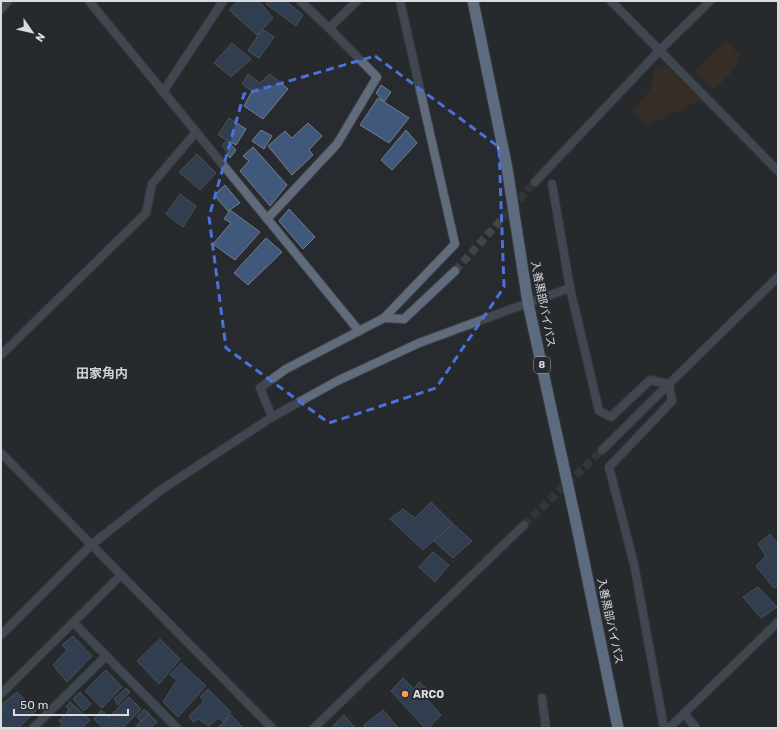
<svg xmlns="http://www.w3.org/2000/svg" width="779" height="729" viewBox="0 0 779 729" font-family="Rubik,'Noto Sans JP',sans-serif">
	<style>
		.green { fill: #493221 }
		.building { fill: #3f587b; stroke: #797d82 }
		.lines { fill: none; stroke-linecap: round; stroke-linejoin: round }
		.minor-tunnel { stroke: #424548; stroke-width: 8; stroke-dasharray: 8 4; stroke-linecap: butt }
		.tertiary-tunnel { stroke: #424548; stroke-width: 8; stroke-dasharray: 8 4; stroke-linecap: butt }
		.minor-casing { stroke: #43464a; stroke-width: 10 }
		.tertiary-casing { stroke: #43464a; stroke-width: 10 }
		.trunk-casing { stroke: #43464a; stroke-width: 13 }
		.minor { stroke: #606c7c; stroke-width: 8 }
		.tertiary { stroke: #606c7c; stroke-width: 8 }
		.trunk { stroke: #a0bbe0; stroke-width: 11 }
		.marked { fill: none; stroke: #4c71da; stroke-width: 3; stroke-dasharray: 8 5; stroke-linejoin: round }
		.poi-dot { fill: #fc9d53; stroke: #272a2e; stroke-width: 1.5 }
		.labels { text-anchor: middle; dominant-baseline: central; stroke-width: 4; stroke-linejoin: round; paint-order: stroke }
		.shield { fill: #272a2e; stroke: #a4a6a9; stroke-width: 1 }
		.shield-label { font-size: 10px; font-weight: bold; fill: #d9dbde }
		.street-label { font-size: 11px; fill: #d9dbde; stroke: #272a2e }
		.poi-label { font-size: 11px; font-weight: bold; fill: #d9dbde; stroke: #272a2e; text-anchor: start }
		.quarter-label { font-size: 13px; font-weight: bold; fill: #ced2d8; stroke: #272a2e }
	</style>
	<rect width="100%" height="100%" fill="#272a2e"/>
	<g class="green">
		<path d="M726,41L740,56L734,70L714,90L694,71Z"/>
		<path d="M664,64L701,100L646,126L632,110L651,89L654,68Z"/>
	</g>
	<g class="building">
		<path d="M238,1H259L273,18L257,35L229,10Z"/>
		<path d="M269,1H286L303,15L296,26L266,4Z"/>
		<path d="M262,29L274,37L259,58L248,51Z"/>
		<path d="M232,43L251,59L231,77L214,63Z"/>
		<path d="M248,74L260,83L270,74L288,89L263,119L244,106L252,91L242,84Z"/>
		<path d="M381,85L391,92L384,102L376,93Z"/>
		<path d="M378,98L409,118L389,143L360,125Z"/>
		<path d="M229,118L246,129L236,145L218,135Z"/>
		<path d="M308,123L322,136L309,150L313,155L292,175L268,146L285,131L292,138Z"/>
		<path d="M261,130L272,136L264,149L252,141Z"/>
		<path d="M406,130L417,143L392,170L381,160Z"/>
		<path d="M227,140L236,150L230,158L222,145Z"/>
		<path d="M253,147L287,185L270,206L240,171L249,161L243,156Z"/>
		<path d="M197,154L216,173L200,190L179,172Z"/>
		<path d="M225,185L240,203L228,211L214,195Z"/>
		<path d="M180,194L196,206L183,227L166,214Z"/>
		<path d="M289,209L315,237L303,249L279,221Z"/>
		<path d="M230,210L260,232L235,260L213,244L231,223L224,219Z"/>
		<path d="M266,238L282,252L248,285L234,273Z"/>
		<path d="M431,502L453,524L423,550L390,519L403,509L415,518Z"/>
		<path d="M453,524L472,541L453,558L434,541Z"/>
		<path d="M770,534L778,545V586L774,588L756,566L766,556L758,544Z"/>
		<path d="M433,552L449,565L435,582L419,567Z"/>
		<path d="M758,587L777,607L761,618L743,597Z"/>
		<path d="M73,636L92,656L67,682L53,665L67,650L62,645Z"/>
		<path d="M160,639L180,659L159,684L137,661Z"/>
		<path d="M181,663L206,686L178,717L163,702L177,680L170,675Z"/>
		<path d="M106,670L122,687L102,708L85,691Z"/>
		<path d="M403,678L414,689L419,682L429,691L425,697L441,715L429,728H425L391,691Z"/>
		<path d="M126,688L130,692L118,705L114,699Z"/>
		<path d="M208,689L231,712L224,722L218,718L209,726L198,719L193,722L189,716L204,701L200,697Z"/>
		<path d="M17,692L36,711L18,728H2L1,727V712L4,709L1,705Z"/>
		<path d="M80,692L91,704L84,711L73,699Z"/>
		<path d="M129,697L141,709L123,728H116L114,726L112,728H103L94,719L101,710L109,717Z"/>
		<path d="M70,702L90,720L82,728H58L63,724L59,721L69,710L66,707Z"/>
		<path d="M144,709L149,714L141,722L137,717Z"/>
		<path d="M383,710L398,728H366L364,725Z"/>
		<path d="M149,714L157,722L150,728H134Z"/>
		<path d="M231,715L243,728H218Z"/>
		<path d="M344,715L354,727L353,728H331Z"/>
	</g>
	<g class="lines">
		<path class="minor-tunnel" d="M455,271L535,182"/>
		<path class="tertiary-tunnel" d="M524,525L602,450"/>
		<g class="minor-casing">
			<g id="minor">
				<path d="M89,1L359,331"/>
				<path d="M300,1L329,28L357,1"/>
				<path d="M611,1L778,171"/>
				<path d="M1,9L8,1"/>
				<path d="M163,92L223,1"/>
				<path d="M535,182L660,50L710,1"/>
				<path d="M552,184L570,288"/>
				<path d="M267,219L337,144L377,77L329,28"/>
				<path d="M528,303L570,288L599,411L611,417L650,380L669,384"/>
				<path d="M384,318L404,319L455,271"/>
				<path d="M1,355L146,213L152,184L196,132"/>
				<path d="M669,384L778,277"/>
				<path d="M272,417L260,388L286,369L384,318L455,244L400,1"/>
				<path d="M1,453L272,728"/>
				<path d="M74,623L177,728"/>
				<path d="M1,694L121,575"/>
				<path d="M542,698L546,728"/>
				<path d="M684,713L696,728"/>
				<path d="M33,728L106,656"/>
				<path d="M664,728L634,564L609,467L672,401L669,384"/>
				<path d="M669,728L778,622"/>
			</g>
		</g>
		<g class="tertiary-casing">
			<g id="tertiary">
				<path d="M602,450L669,384"/>
				<path d="M1,635L91,545L161,490L272,417L337,381L419,343L528,303"/>
				<path d="M314,728L524,525"/>
			</g>
		</g>
		<g class="trunk-casing">
			<path id="trunk" d="M473,1L507,168L528,303L577,527L618,728"/>
		</g>
		<use href="#minor" class="minor"/>
		<use href="#tertiary" class="tertiary"/>
		<use href="#trunk" class="trunk"/>
	</g>
	<path d="M0 0H779V729H0ZM375,56L499,147L504,287L436,388L329,423L226,348L209,217L244,94Z" fill="#272a2e" fill-opacity=".55" fill-rule="evenodd"/>
	<path class="marked" d="M375,56L499,147L504,287L436,388L329,423L226,348L209,217L244,94Z"/>
	<circle class="poi-dot" cx="405" cy="694" r="4"/>
	<g class="labels">
		<rect class="shield" x="534" y="357" width="16" height="16" rx="3"/>
		<g class="shield-label">
			<text x="542" y="365">8</text>
		</g>
		<g class="street-label">
			<text transform="translate(543 304) rotate(79)">入善黒部バイパス</text>
			<text transform="translate(610 621) rotate(78)">入善黒部バイパス</text>
		</g>
		<g class="poi-label">
			<text x="413" y="694">ARCO</text>
		</g>
		<g class="quarter-label">
			<text x="102" y="373">田家角内</text>
		</g>
	</g>
	<rect width="779" height="729" fill="none" stroke="#d9dbde" stroke-width="4"/>
	<g transform="translate(32 32) rotate(124)" stroke="#272a2e" stroke-width="3" paint-order="stroke">
	<path d="M0-3L7 15L0 10L-7 15Z" fill="#d9dbde"/>
	<text y="-6" font-size="11" font-weight="bold" text-anchor="middle" fill="#d9dbde">N</text>
	</g>
	<path d="M14 709v6h114v-6" fill="none" stroke="#d9dbde" stroke-width="2"/>
	<text x="20" y="709" font-size="12" fill="#d9dbde" stroke="#272a2e" stroke-width="3" paint-order="stroke">50 m</text>
</svg>
